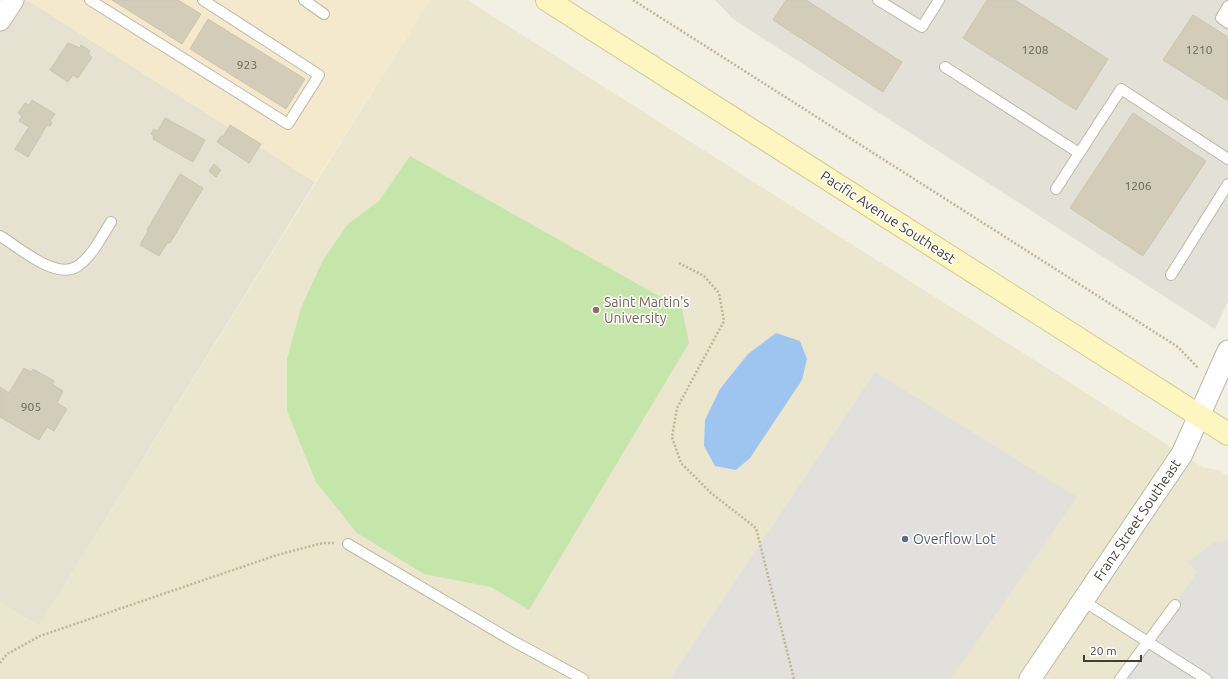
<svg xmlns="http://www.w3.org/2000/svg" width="1228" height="679" viewBox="0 0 1228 679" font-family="Ubuntu,sans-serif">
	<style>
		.residential { fill: #e6e1d1 }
		.commercial { fill: #f4e8cd }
		.industrial { fill: #e3e0d8 }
		.education { fill: #ebe6cd }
		.green { fill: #c5e6ab }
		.parking { fill: #e2e0dc }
		.water { fill: #9ec5ef }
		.building { fill: #d3ccb9; stroke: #cec4ac }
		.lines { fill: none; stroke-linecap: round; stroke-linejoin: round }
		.lane-casing { stroke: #bdb8a6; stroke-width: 12 }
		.street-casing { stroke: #bdb8a6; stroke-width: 23 }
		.secondary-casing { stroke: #d2c893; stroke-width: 24 }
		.path { stroke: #bfb597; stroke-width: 2.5; stroke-dasharray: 2 2; stroke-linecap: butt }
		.lane { stroke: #fff; stroke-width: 10 }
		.street { stroke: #fff; stroke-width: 21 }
		.secondary { stroke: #fef6c0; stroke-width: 22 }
		.education-dot { fill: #8d6e63; stroke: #fff; stroke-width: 1.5 }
		.service-dot { fill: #5c6f8a; stroke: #fff; stroke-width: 1.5 }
		.labels { text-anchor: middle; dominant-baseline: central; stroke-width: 3; stroke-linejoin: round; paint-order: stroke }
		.number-label { font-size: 12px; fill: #676254 }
		.street-label { font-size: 14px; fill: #433f33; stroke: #fff }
		.education-label { font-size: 14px; fill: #785e54; stroke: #fff; text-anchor: start }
		.service-label { font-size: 14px; fill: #4e5e75; stroke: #fff; text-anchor: start }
	</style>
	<rect width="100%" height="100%" fill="#f2efe3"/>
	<path class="residential" d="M13,0H27L315,182L39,626L0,602V20Z"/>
	<path class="commercial" d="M27,0H430L315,182Z"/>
	<path class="industrial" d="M715,0H1228V301L1215,329L733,19Z"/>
	<path class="education" d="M430,0H467L1182,454L1204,468L1218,470L1228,476V679H0V602L39,626Z"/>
	<path class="green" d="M410,156L682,309L689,343L529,610L491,587L424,574L357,533L316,482L287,411V359L301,308L323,260L348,224L379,201Z"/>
	<g class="parking">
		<path d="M875,372L1077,497L951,679H670Z"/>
		<path d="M1228,541V679H1120L1175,605L1197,572L1188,562L1213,543Z"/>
	</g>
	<path class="water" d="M776,333L800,341L807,359L802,380L750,458L736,470L715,466L704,446L705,420L720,389L748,354Z"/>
	<g class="building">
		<path d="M112,0H178L201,14L182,44Z"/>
		<path d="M786,0H806L902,62L883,92L773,20Z"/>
		<path d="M987,0H1015L1108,59L1076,110L963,38Z"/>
		<path d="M1193,15L1228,37V101L1163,60Z"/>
		<path d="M208,19L305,79L286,109L190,49Z"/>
		<path d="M68,43L80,48L81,45L90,51L88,54L92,57L78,78L73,75L68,82L50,70Z"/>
		<path d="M32,100L55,114L50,121L52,123L50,126L47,125L28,157L15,149L29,127L19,121L22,116L18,113L25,103L29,105Z"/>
		<path d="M1133,113L1206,161L1143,256L1070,208Z"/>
		<path d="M165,118L205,140L193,162L153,139L154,136L151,134L154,129L158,131Z"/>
		<path d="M230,125L261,144L249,163L217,142L221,136L223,137Z"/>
		<path d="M214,164L221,170L216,177L209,171Z"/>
		<path d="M180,174L203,188L170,243L168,242L159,256L140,245L148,231L147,230Z"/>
		<path d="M24,368L31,372L33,369L54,381L52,384L63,391L57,403L67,409L54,431L47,427L39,440L0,417V387L9,393Z"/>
	</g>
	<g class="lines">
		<g class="lane-casing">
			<g id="lane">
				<path d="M90,0L288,124L319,75L203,0"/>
				<path d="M304,0L324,14"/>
				<path d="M878,0L922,27L939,0"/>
				<path d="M1228,6L1221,18L1228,23"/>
				<path d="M945,67L1079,153"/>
				<path d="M1056,189L1121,89L1228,159"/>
				<path d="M0,236C19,247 56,281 78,266C93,255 102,236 111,222"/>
				<path d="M1171,275L1228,184"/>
				<path d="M348,544L511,640L583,679"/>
				<path d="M1082,600L1206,679"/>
				<path d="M1120,679L1175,605"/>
			</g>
		</g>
		<g class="street-casing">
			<g id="street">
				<path d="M0,20L13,0"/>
				<path d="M1030,679L1182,454L1228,351"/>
			</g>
		</g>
		<g class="secondary-casing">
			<path id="secondary" d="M547,0L1228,434"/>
		</g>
		<g class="path">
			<path d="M633,0L1178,347L1198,368"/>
			<path d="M679,263L704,276L719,293L724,321L677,408L672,437L681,463L711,493L756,528L794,679"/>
			<path d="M0,663L7,654L40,636L277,555L323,543H335"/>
		</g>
		<use href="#lane" class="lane"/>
		<use href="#street" class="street"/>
		<use href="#secondary" class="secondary"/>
	</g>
	<circle class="education-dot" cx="596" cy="310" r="4"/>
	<circle class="service-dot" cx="905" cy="539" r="4"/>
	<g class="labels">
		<g class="number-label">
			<text x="1035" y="49">1208</text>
			<text x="1199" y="49">1210</text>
			<text x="247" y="64">923</text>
			<text x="1138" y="185">1206</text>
			<text x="31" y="406">905</text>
		</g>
		<g class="street-label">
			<text transform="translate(888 217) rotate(33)">Pacific Avenue Southeast</text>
			<text transform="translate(1137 520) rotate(-56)">Franz Street Southeast</text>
		</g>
		<g class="education-label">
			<text x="604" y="302">Saint Martin's<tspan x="604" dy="16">University</tspan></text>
		</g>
		<g class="service-label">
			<text x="913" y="539">Overflow Lot</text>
		</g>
	</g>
	<path d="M1084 655v6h57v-6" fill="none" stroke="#433f33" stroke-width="2"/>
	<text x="1090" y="655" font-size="12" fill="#433f33" stroke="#ffffff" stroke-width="3" paint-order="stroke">20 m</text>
</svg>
